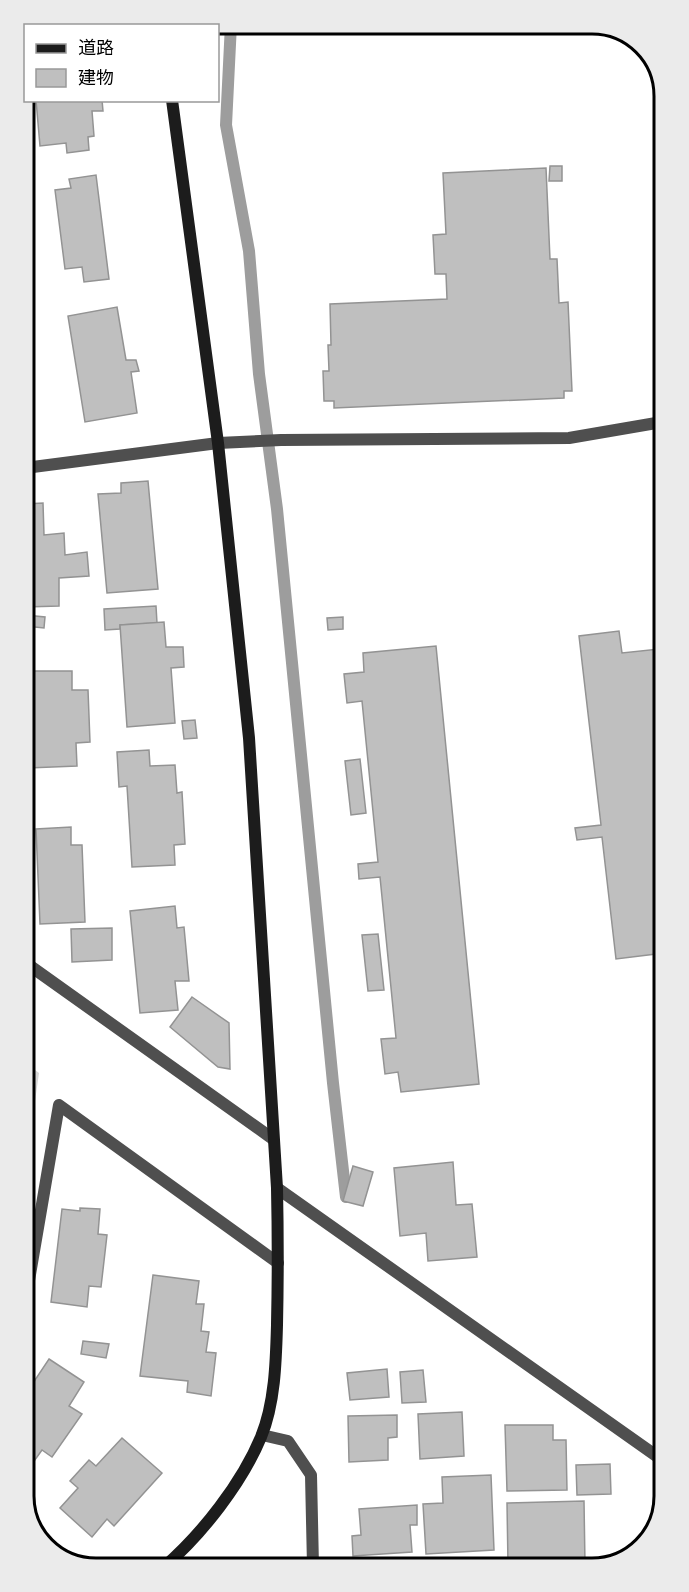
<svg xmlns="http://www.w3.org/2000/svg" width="689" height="1592" viewBox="0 0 689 1592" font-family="Jost,'Noto Sans JP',sans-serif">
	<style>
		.green { fill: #d6d6d6 }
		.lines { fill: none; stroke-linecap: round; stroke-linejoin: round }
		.stream { stroke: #9d9d9d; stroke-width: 12 }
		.building { fill: #bfbfbf; stroke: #939393; stroke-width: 1.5 }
		.street { stroke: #4f4f4f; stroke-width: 12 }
		.secondary { stroke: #1c1c1c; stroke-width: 12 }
		.rim { fill: none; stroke: #000; stroke-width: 3 }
	</style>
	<rect width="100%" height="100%" fill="#fff"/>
	<path class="green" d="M27,1064L39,1073L27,1157Z"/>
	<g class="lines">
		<path class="stream" d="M231,24L226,125L249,251L259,374L277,509L333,1083L346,1197"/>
	</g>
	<g class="building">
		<path d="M313,24H337L314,29Z"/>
		<path d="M36,100H102L103,111H92L94,136L88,137L89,150L67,153L66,143L40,146Z"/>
		<path d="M550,166H562V181H549Z"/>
		<path d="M546,168L550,259H557L559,303L568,302L572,391H564V398L334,408V401H324L323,371H329L328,345H331L330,304L447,299L446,274H435L433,235L446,234L443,173Z"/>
		<path d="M96,175L109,279L84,282L82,267L65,269L55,190L71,188L69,179Z"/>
		<path d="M117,307L126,360H136L139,371L131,372L137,413L85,422L68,316Z"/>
		<path d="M148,481L158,589L107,593L98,494L121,493V483Z"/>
		<path d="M43,503L44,535L64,533L65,555L87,552L89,576L59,578V606L25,607V504Z"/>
		<path d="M156,606L157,623L120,625V629L105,630L104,609Z"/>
		<path d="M25,615L45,617L44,628L25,626Z"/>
		<path d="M343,617V629L328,630L327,618Z"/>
		<path d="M164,622L166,647H183L184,667L171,668L175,723L127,727L120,625Z"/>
		<path d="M619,631L622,653L659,649L663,685L664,953L616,959L602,837L577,840L575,828L601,825L579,636Z"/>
		<path d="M436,646L479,1084L401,1092L398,1072L385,1074L381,1039L396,1038L380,877L359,879L358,864L378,862L362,701L347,703L344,674L364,672L363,653Z"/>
		<path d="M26,671H72V690H88L90,742L76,743L77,766L28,768Z"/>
		<path d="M195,720L197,738L184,739L182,721Z"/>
		<path d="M149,750L150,766L175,765L177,793L182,792L185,844L174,845L175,865L132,867L127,786L119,787L117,752Z"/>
		<path d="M360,759L366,813L351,815L345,761Z"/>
		<path d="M71,827V845H82L85,922L40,924L36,829Z"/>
		<path d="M175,906L177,928L184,927L189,981H175L178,1010L140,1013L130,911Z"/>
		<path d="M112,928V960L72,962L71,929Z"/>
		<path d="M378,934L384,990L368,991L362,935Z"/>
		<path d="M192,997L229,1023L230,1069L218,1067L170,1027Z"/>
		<path d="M453,1162L456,1205L472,1204L477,1257L428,1261L426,1233L400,1236L394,1168Z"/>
		<path d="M353,1166L373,1172L363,1206L343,1201Z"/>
		<path d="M80,1208L100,1209L98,1234L107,1235L101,1287L89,1286L87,1307L51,1302L62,1209L80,1211Z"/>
		<path d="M153,1275L199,1281L196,1304H204L201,1331L209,1332L206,1352L216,1353L211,1396L187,1392L188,1381L140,1376Z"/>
		<path d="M83,1341L109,1344L106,1358L81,1354Z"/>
		<path d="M49,1359L84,1382L69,1406L82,1414L52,1457L42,1450L32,1464L28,1461L27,1392Z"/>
		<path d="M387,1369L389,1397L350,1400L347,1373Z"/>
		<path d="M423,1370L426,1402L402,1403L400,1372Z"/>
		<path d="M462,1412L464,1456L420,1459L418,1414Z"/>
		<path d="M397,1415V1437L388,1438V1460L349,1462L348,1416Z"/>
		<path d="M505,1425H553V1440H566L567,1490L507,1491Z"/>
		<path d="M122,1438L162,1473L114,1526L107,1519L92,1537L60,1508L78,1488L70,1481L89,1460L96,1466Z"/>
		<path d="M610,1464L611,1494L577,1495L576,1465Z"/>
		<path d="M491,1475L494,1550L426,1554L423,1504L443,1503L442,1477Z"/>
		<path d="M584,1501L585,1564L508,1565L507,1503Z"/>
		<path d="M417,1505V1525H410L412,1552L353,1556L352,1536L361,1535L359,1509Z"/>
		<path d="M485,1561L486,1565H436Z"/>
	</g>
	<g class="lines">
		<g class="street">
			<path d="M25,468L218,443L281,440L569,438L662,422"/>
			<path d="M26,963L273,1139"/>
			<path d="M277,1188L665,1462"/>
			<path d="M27,1292L59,1105L278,1263"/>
			<path d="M262,1435L288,1441L311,1475L313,1566"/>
		</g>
		<g class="secondary">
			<path d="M153,24V26"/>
			<path d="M164,1567C202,1534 242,1483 261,1437C275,1403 276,1361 277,1325C278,1279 278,1234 277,1188L249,738L218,443L172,100"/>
		</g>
	</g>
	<path d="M0 0H689V1592H0ZM96 34H592A62 62 0 0 1 654 96V1496A62 62 0 0 1 592 1558H96A62 62 0 0 1 34 1496V96A62 62 0 0 1 96 34Z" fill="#ebebeb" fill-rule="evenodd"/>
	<path class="rim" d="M96 34H592A62 62 0 0 1 654 96V1496A62 62 0 0 1 592 1558H96A62 62 0 0 1 34 1496V96A62 62 0 0 1 96 34Z"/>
	<rect x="24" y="24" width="195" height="78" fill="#ffffff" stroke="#999999" stroke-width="1.5"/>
	<rect x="36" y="44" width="30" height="9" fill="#1c1c1c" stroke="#999999" stroke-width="1.5"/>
	<text x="78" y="54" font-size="18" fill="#000000">道路</text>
	<rect x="36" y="69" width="30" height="18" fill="#bfbfbf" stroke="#999999" stroke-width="1.5"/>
	<text x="78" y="84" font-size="18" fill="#000000">建物</text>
</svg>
